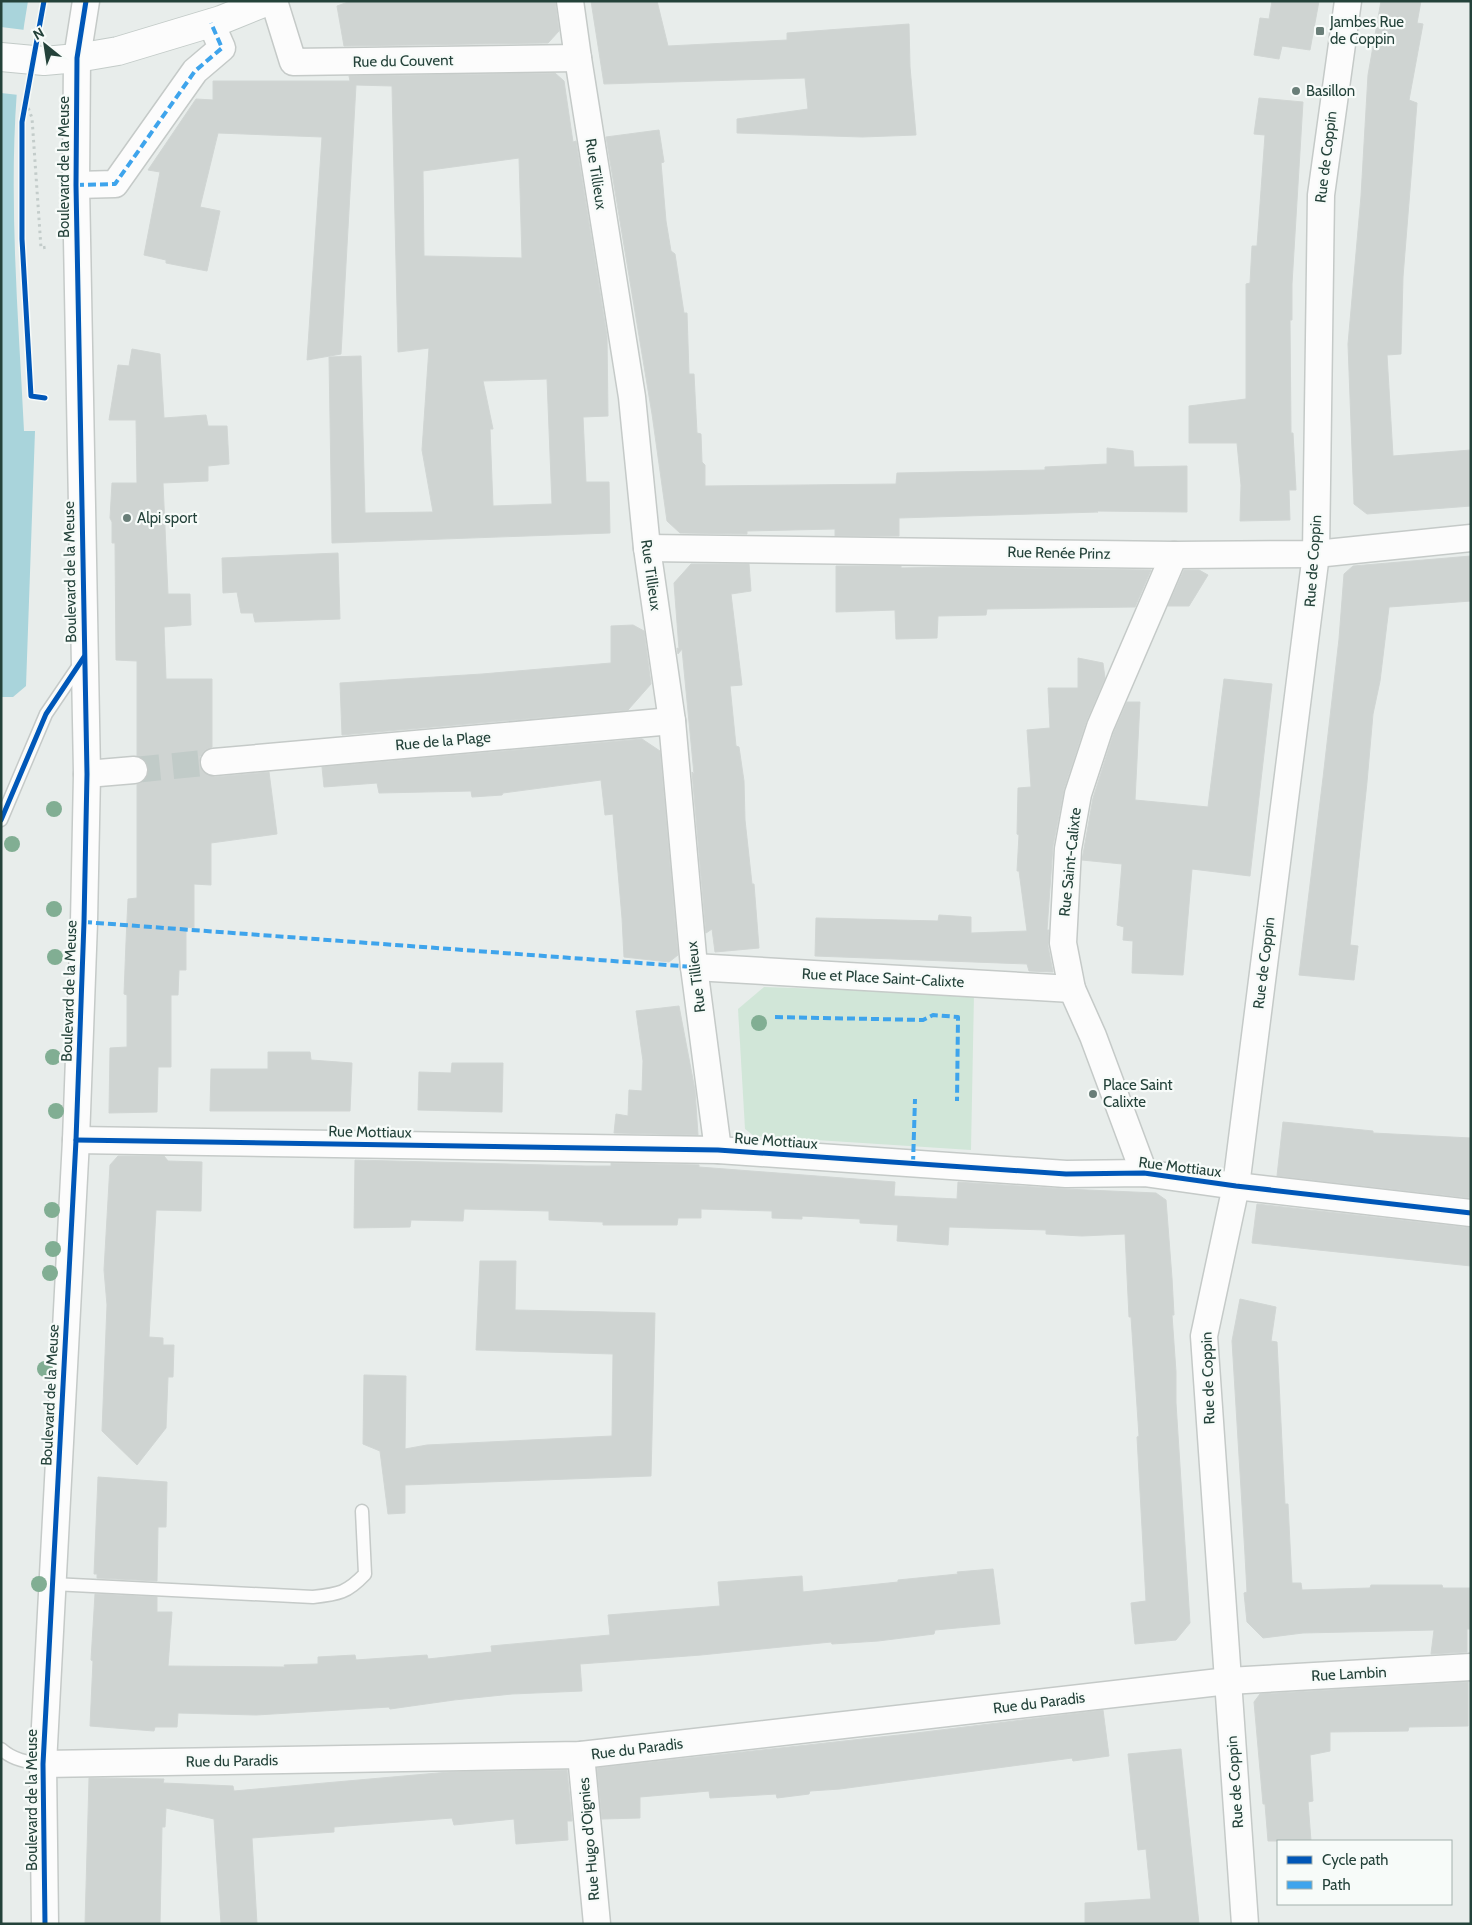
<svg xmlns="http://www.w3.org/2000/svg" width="1472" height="1925" viewBox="0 0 1472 1925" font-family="Cabin,sans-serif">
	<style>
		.green { fill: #d1e6d8 }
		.water { fill: #a9d4db }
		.pier { fill: #e8edeb }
		.building { fill: #cfd4d2; stroke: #d1d6d4; fill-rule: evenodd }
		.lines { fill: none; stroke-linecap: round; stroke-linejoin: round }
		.street-tunnel { stroke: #c1cbc8; stroke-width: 26; stroke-dasharray: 26 13; stroke-linecap: butt }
		.lane-casing { stroke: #c5cac8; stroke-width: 15 }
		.street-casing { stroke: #c5cac8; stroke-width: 29 }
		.secondary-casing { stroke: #c3cbc8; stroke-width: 30 }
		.path { stroke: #c3ccca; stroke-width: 3; stroke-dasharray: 2.5 4; stroke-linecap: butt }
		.lane { stroke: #fcfcfc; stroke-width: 12 }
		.street { stroke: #fcfcfc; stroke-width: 26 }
		.secondary { stroke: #fcfcfc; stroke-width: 28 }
		.quiet { stroke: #3ea4ec; stroke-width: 4; stroke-dasharray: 8 4; stroke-linecap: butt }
		.cycleway-casing { stroke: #f7fbf9; stroke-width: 8 }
		.cycleway { stroke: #0057b8; stroke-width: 5 }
		.tree { fill: #81ae93 }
		.poi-dot { fill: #697e78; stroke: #f7fbf9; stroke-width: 2 }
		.labels { text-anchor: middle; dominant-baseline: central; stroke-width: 4.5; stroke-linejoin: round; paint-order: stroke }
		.poi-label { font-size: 15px; fill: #24423a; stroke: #f7fbf9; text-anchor: start }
		.street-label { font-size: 15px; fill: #24423a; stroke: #f7fbf9 }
	</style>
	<rect width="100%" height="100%" fill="#e8edeb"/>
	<path class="green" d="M764,987L974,994L971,1150L754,1136L745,1129L738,1009Z"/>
	<path class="water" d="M1,1H28C3,143 17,288 24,431H35L26,686L13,697H1Z"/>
	<path class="pier" d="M1,27L25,30L19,95L1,93Z"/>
	<g class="building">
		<path d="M351,1H555L559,31L548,43L344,46L337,6Z"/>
		<path d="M591,1H657L668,46L787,40V33L909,24L910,67L916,135L862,137L737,133V119L808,109L805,78L604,84Z"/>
		<path d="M1272,1H1319L1310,50L1282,46L1279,59L1254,55L1260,18L1269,19Z"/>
		<path d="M1381,1H1421L1417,23L1423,24L1409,100L1417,103L1403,277L1401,354L1387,355L1393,456L1471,450V506L1367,514L1354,504L1348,344L1361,196L1368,75Z"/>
		<path d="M555,73L564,81L573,142L576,141L607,336L608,416L583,417L586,482H609L610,533L332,543L329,357L361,356L365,513L433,512L422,450L429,348L398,352L392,86L356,85L341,354L307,360L322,137L218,133L200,207L220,211L207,271L166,263V260L144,255L160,172L148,170L196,99L213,100V81H350L349,76ZM519,158L522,258L424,256L423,171ZM547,379L552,504L493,506L490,429H493L483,381Z"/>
		<path d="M1259,98L1303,102L1292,284V320H1290L1291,433H1293L1296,490H1289L1290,520L1240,521L1241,485L1237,443H1189V406L1246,399V284L1250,283L1252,246H1257L1265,135L1254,134Z"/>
		<path d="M659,130L664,162L661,163L666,221L671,251L675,254L684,313H687L689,374H694L697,433L701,434L702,462L705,465V486L896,484L897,473L1045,470V467L1107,464V448L1133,451L1134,467L1187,466V512L1095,511L1098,512L899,518V536H835V529L747,531V534L680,533L667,521L652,414L606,137Z"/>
		<path d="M132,349L160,354L164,418L206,415L208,426H227L229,464L208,466V481L163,483L168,594H190L191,625L164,627L166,679H212V747L205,750L200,756L199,763L202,770L207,775L215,777L269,772L277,834L211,843V885L194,884V928L186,927V970H179L178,995H171V1067H158L157,1112L109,1113L110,1048L127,1047V995L124,994L126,942L128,899L137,898V784L143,782L147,777L149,769L146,761L137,756V661L116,660L115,543H112V522L110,518L112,483H137L136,420H109L118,365L129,366Z"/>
		<path d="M338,553L340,619L255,622L253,613H241L237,592L223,593L222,558Z"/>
		<path d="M1471,556V601L1389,607L1380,681L1373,714L1367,782L1350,945L1358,946L1354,980L1299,975L1323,778L1339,639L1344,574L1353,566Z"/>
		<path d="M691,564H749L751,591L731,594L742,685L730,686L736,746L739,747L744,781L745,820L752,884H754L759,948L715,952L712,929L706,933L692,772L694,774L682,649L678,654L677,648L679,649L674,583Z"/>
		<path d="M836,566H901V568L954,567L1151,570L1135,607L987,609L986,615L938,616L937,638L896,639L895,610L836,612Z"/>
		<path d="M1184,570H1199L1208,575L1189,606H1168Z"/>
		<path d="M633,625L644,631L651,684L628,710L342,735L340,683L482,674L611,663V626Z"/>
		<path d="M1078,658L1103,663L1105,678L1086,722L1064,789L1053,846L1047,930H1049L1048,946L1053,972L1029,971L1027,964L815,956L816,918L938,921L939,915L971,917V933L1027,931L1019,871H1017L1019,835L1017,834L1018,788L1031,787L1027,730L1050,728L1048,688H1078Z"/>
		<path d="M1224,679L1272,684L1250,876L1192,869L1183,975L1132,973L1133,941L1123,940L1124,927L1117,925L1122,864L1082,860L1093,798L1114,732L1127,702H1140L1135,800L1208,807Z"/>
		<path d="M642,739L660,751L678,955L669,962L624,957L622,918L613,814L605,815L601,780L503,793L502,795L472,797L471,791L379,793L377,783L324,787L322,767Z"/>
		<path d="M679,1006L695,1090L698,1135L614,1133L616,1114L628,1116L629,1090L642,1091L643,1061L636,1011Z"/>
		<path d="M268,1052H310L311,1060L352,1063L350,1111H210L211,1069H268Z"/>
		<path d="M452,1063H503L502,1112L418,1110L419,1072L451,1073Z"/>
		<path d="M1283,1122L1373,1131V1133L1471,1138V1198L1277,1176Z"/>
		<path d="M118,1156H164L168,1161L202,1162L201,1211L156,1210L149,1337L163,1338V1345H174L173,1377H168L166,1428L137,1465L102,1431L107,1305L104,1270L110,1165Z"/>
		<path d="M355,1160L586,1166H611V1163L699,1165V1167L895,1182L894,1196L957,1199L958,1182L1065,1189L1156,1193L1166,1200L1172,1278L1174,1315H1172L1176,1372V1403L1190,1623L1176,1640L1135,1644L1131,1603L1146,1601L1137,1437L1139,1436L1131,1317H1129L1125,1234L1082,1236L1046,1234V1230L949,1227L948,1245L897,1241L898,1225L860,1223V1219L802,1216V1219L772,1218V1211L701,1209V1218H678L677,1225H603V1222L549,1220V1211L464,1209L463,1221L411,1220L410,1227L354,1228Z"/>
		<path d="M1257,1204L1471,1228V1266L1252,1243Z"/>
		<path d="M480,1261H516L515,1310L655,1313L651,1476L405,1485V1513L388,1514L380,1451L363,1444L364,1375L406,1376L405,1449L427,1445L612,1436L613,1354L476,1350Z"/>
		<path d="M1240,1299L1276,1307L1271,1341L1277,1342L1285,1504H1288L1292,1583H1301L1302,1590L1370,1588L1371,1585H1442L1443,1588H1471V1629H1467V1652L1431,1654L1434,1630L1303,1633L1263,1638L1247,1622L1244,1593L1247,1592L1245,1555L1232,1341Z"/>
		<path d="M98,1477L167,1482L166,1527H158L157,1581L97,1578V1574H94Z"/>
		<path d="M993,1569L1000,1624L935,1630L934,1634L878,1641L832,1644L831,1642L701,1655L580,1664L582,1691L512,1694L454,1700L390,1709L389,1707L256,1715L178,1713L177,1727H155L154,1731L90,1726L93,1661L91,1660L95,1594L157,1597V1612H172L168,1666L285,1667L284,1665L318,1664V1657L355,1655L356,1660L427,1655L428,1659L492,1652L491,1646L610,1635L608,1615L720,1606L718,1582L802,1576L803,1592L898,1582V1580L958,1574L957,1572Z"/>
		<path d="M1468,1682V1726L1409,1727L1408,1731L1330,1732V1751L1310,1755L1313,1801L1308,1802L1311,1841H1268L1265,1804H1263L1254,1702L1260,1694Z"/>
		<path d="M1103,1710L1109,1756L1073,1761L1072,1758L840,1789L810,1791L809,1794L777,1798L776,1794L710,1798L709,1791L640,1797V1818L602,1819L597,1768L908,1734Z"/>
		<path d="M1181,1749L1199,1924H1085V1903L1151,1899L1146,1849L1138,1850L1128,1754Z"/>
		<path d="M567,1770L572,1821H567L568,1840L516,1844L514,1819L454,1825L452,1818L359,1825L334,1827V1832L252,1838L257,1924H221L214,1819L166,1808L165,1827H162L160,1924H85L89,1778L164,1779L163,1783L233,1786L234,1791L449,1772Z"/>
	</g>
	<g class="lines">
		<path class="street-tunnel" d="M134,770L214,762"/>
		<g class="lane-casing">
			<g id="lane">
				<path d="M1,820L46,714L82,661"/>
				<path d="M53,1584L313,1597C339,1594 347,1593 365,1574L362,1511"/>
				<path d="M1,1749C13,1760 27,1762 43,1764"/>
			</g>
		</g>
		<g class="street-casing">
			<g id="street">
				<path d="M274,1L293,62L578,58"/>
				<path d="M570,1L578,58L632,397L647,548L672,721L694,967L718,1150"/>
				<path d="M76,185L115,184L195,71L222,48L211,23"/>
				<path d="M647,548L1174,555L1316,554L1471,538"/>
				<path d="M214,762L672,721"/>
				<path d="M87,774L134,770"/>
				<path d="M694,967L1072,989"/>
				<path d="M76,1140L718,1150L1066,1174L1144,1173L1236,1186L1471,1213"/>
				<path d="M1144,1173L1093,1036L1072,989L1063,943L1068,849L1078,794L1100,727L1174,555"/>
				<path d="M581,1755L597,1924"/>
				<path d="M43,1764L581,1755L1228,1681L1471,1667"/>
				<path d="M45,1924L43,1764L76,1140L84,922L87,774L76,185L77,58L86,1"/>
				<path d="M1245,1924L1204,1336L1236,1186L1316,554L1321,195L1348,1"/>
			</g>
		</g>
		<g class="secondary-casing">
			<path id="secondary" d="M1,57L44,61L77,58L118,51L221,20L268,1"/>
		</g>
		<path class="path" d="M26,102L32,118L41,248L48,247"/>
		<use href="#lane" class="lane"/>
		<use href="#street" class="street"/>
		<use href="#secondary" class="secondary"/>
		<g class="quiet">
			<path d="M76,185L115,184L195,71L222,48L211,23"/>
			<path d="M84,922L694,967"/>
			<path d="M775,1017L923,1020L933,1015L958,1017L957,1101"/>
			<path d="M913,1164L915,1099"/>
		</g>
		<g class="cycleway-casing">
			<g id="cycleway">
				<path d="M44,1L22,122V239L31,396L45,398"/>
				<path d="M1,820L46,714L84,657"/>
				<path d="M76,1140L718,1150L1066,1174L1144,1173L1236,1186L1471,1213"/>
				<path d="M45,1924L43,1764L76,1140L84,922L87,774L76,185L77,58L86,1"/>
			</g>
		</g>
		<use href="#cycleway" class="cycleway"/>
	</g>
	<g class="tree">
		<circle cx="54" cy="809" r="8"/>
		<circle cx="12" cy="844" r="8"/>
		<circle cx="54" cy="909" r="8"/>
		<circle cx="55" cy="957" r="8"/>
		<circle cx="759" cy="1023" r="8"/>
		<circle cx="53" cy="1057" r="8"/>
		<circle cx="56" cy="1111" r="8"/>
		<circle cx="52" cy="1210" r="8"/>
		<circle cx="53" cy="1249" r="8"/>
		<circle cx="50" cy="1273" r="8"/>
		<circle cx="45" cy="1369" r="8"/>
		<circle cx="39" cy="1584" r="8"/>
	</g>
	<g class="poi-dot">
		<rect x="1315" y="26" width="10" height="10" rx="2.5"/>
		<circle cx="1296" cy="91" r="5"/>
		<circle cx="127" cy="518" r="5"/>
		<circle cx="1093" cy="1094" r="5"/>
	</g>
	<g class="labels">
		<g class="poi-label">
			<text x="1330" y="22">Jambes Rue<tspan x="1330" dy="17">de Coppin</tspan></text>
			<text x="1306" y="91">Basillon</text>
			<text x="137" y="518">Alpi sport</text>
			<text x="1103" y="1085">Place Saint<tspan x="1103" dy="17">Calixte</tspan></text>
		</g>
		<g class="street-label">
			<text transform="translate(403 61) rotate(-1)">Rue du Couvent</text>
			<text transform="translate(1326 157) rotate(-83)">Rue de Coppin</text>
			<text transform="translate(64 167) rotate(-90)">Boulevard de la Meuse</text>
			<text transform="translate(596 174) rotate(81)">Rue Tillieux</text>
			<text transform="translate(1059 553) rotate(1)">Rue Renée Prinz</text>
			<text transform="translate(1313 561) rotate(-86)">Rue de Coppin</text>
			<text transform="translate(70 572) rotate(-91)">Boulevard de la Meuse</text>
			<text transform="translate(651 575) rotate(82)">Rue Tillieux</text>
			<text transform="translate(443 741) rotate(-5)">Rue de la Plage</text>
			<text transform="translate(1070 862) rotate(-84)">Rue Saint-Calixte</text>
			<text transform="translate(1264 963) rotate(-83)">Rue de Coppin</text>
			<text transform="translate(696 977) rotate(-97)">Rue Tillieux</text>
			<text transform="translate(883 978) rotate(3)">Rue et Place Saint-Calixte</text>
			<text transform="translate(69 991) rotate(-88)">Boulevard de la Meuse</text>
			<text transform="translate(370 1132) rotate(1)">Rue Mottiaux</text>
			<text transform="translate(776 1141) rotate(4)">Rue Mottiaux</text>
			<text transform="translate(1180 1167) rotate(7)">Rue Mottiaux</text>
			<text transform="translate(1208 1378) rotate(-92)">Rue de Coppin</text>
			<text transform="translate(50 1395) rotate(-87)">Boulevard de la Meuse</text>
			<text transform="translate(1349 1674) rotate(-3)">Rue Lambin</text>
			<text transform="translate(1039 1703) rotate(-7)">Rue du Paradis</text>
			<text transform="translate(637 1749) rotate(-7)">Rue du Paradis</text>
			<text transform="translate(232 1761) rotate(-1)">Rue du Paradis</text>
			<text transform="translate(1235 1782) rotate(-94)">Rue de Coppin</text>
			<text transform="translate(32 1800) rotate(-90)">Boulevard de la Meuse</text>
			<text transform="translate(589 1839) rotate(-95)">Rue Hugo d'Oignies</text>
		</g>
	</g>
	<rect width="1472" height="1925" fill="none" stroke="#24423a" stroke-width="5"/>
	<rect x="1277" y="1840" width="175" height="65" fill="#f7fbf9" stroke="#a3b1ad"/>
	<rect x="1287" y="1856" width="25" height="8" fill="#0057b8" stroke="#a3b1ad"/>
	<text x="1322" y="1865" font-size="15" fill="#24423a">Cycle path</text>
	<rect x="1287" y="1881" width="25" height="8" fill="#3ea4ec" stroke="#a3b1ad"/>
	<text x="1322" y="1890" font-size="15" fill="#24423a">Path</text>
	<g transform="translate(45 45) rotate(330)" stroke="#f7fbf9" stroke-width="4" paint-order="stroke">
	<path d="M0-4L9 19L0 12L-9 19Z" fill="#24423a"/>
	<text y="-8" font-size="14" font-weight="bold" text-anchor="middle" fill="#24423a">N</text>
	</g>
</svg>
